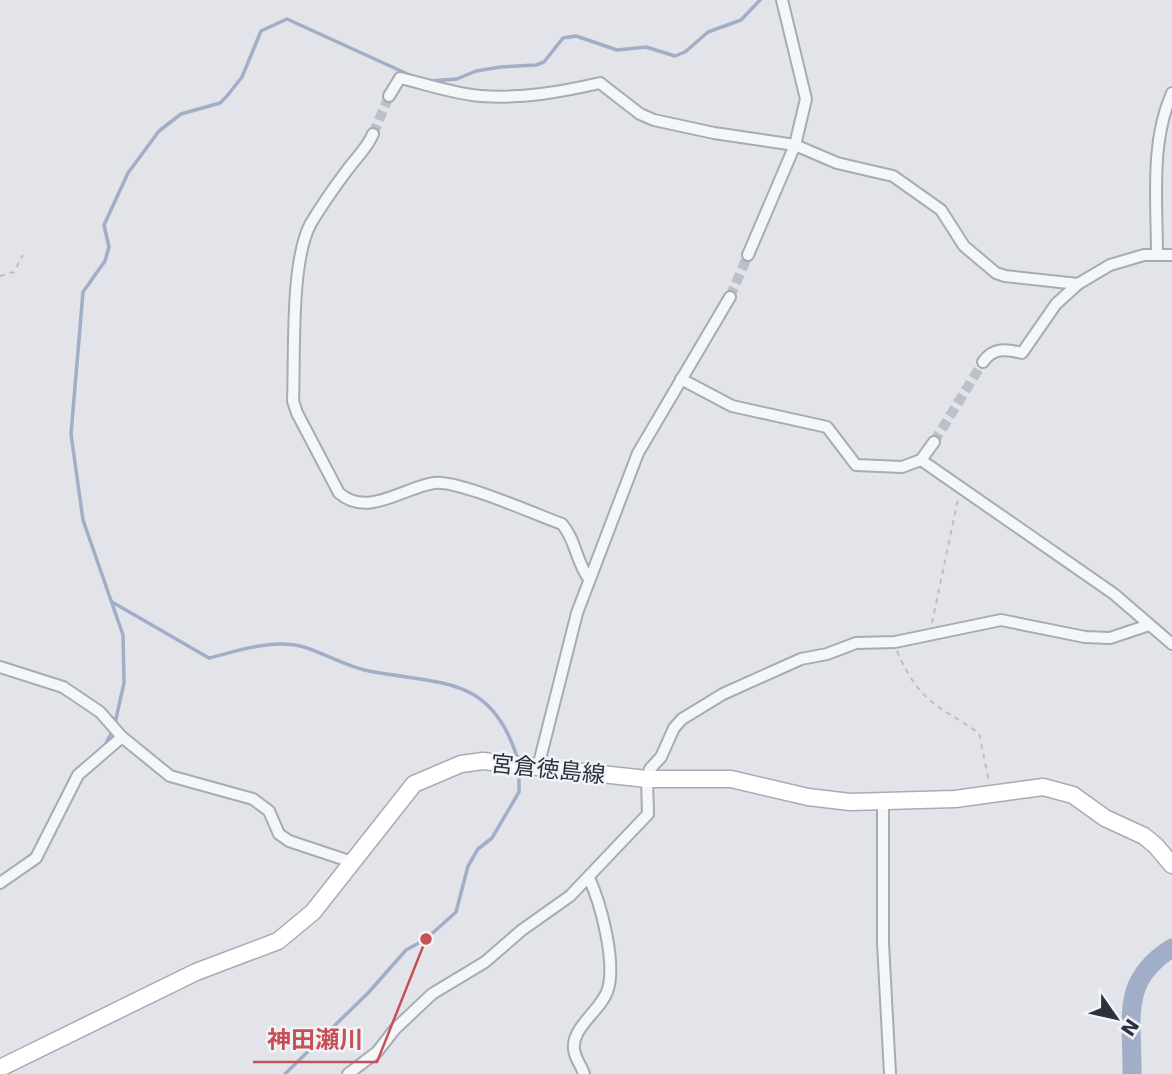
<svg xmlns="http://www.w3.org/2000/svg" width="1172" height="1074" viewBox="0 0 1172 1074" font-family="'DejaVu Sans','Noto Sans JP',sans-serif">
	<style>
		.lines { fill: none; stroke-linecap: round; stroke-linejoin: round }
		.stream { stroke: #a0afc7; stroke-width: 3.5 }
		.river { stroke: #a0afc7; stroke-width: 19 }
		.minor-tunnel { stroke: #bdc0c8; stroke-width: 10; stroke-dasharray: 10 5; stroke-linecap: butt }
		.minor-casing { stroke: #a7abb4; stroke-width: 14 }
		.secondary-casing { stroke: #a7abb4; stroke-width: 19 }
		.path { stroke: #bcbfc4; stroke-width: 2; stroke-dasharray: 5 5; stroke-linecap: butt }
		.minor { stroke: #f5f6f8; stroke-width: 10 }
		.secondary { stroke: #fff; stroke-width: 16 }
		.labels { text-anchor: middle; dominant-baseline: central; stroke-width: 5; stroke-linejoin: round; paint-order: stroke }
		.street-label { font-size: 23px; fill: #2b3140; stroke: #f2f3f7 }
		.leader { fill: none; stroke: #c55157; stroke-width: 2.5 }
		.callout-dot { fill: #c55157; stroke: #f2f3f7; stroke-width: 2.5 }
		.callout-label { font-size: 24px; text-anchor: middle; font-weight: bold; fill: #c55157; stroke: #f2f3f7; stroke-width: 5; stroke-linejoin: round; paint-order: stroke }
	</style>
	<rect width="100%" height="100%" fill="#e2e4ea"/>
	<g class="lines">
		<g class="stream">
			<path d="M429,81L457,79L476,71L501,67L536,65L544,62L563,38L576,36L617,50L646,47L675,56L685,52L708,32L741,20L760,0"/>
			<path d="M112,602L209,658C238,651 274,638 304,647C326,654 347,667 369,671C443,685 492,675 518,760"/>
			<path d="M115,723L124,683L123,635L83,520L71,434L83,292L105,261L109,247L104,225L128,173L159,131L181,114L220,103L227,96L242,77L261,31L287,19L412,76"/>
			<path d="M105,745L113,730"/>
			<path d="M24,861L33,853L72,776"/>
			<path d="M285,1074L369,992L406,950L426,939L456,912L468,866L478,849L492,838L519,792V775"/>
		</g>
		<path class="river" d="M1132,1074C1133,1019 1119,981 1172,948"/>
		<g class="minor-tunnel">
			<path d="M373,134L389,96"/>
			<path d="M730,297L748,255"/>
			<path d="M934,442L983,362"/>
		</g>
		<g class="minor-casing">
			<g id="minor">
				<path d="M389,96L400,78C426,84 454,94 481,96C521,99 561,92 600,83L640,114L654,120L714,133L795,145L837,163L893,176L941,210L964,246L996,273L1005,276L1078,284L1110,265L1144,255H1172"/>
				<path d="M373,134C367,148 357,157 348,169C335,186 322,205 311,223C290,261 295,356 293,401L297,413L339,493C368,518 402,488 434,483C456,479 537,515 562,524C576,540 576,562 589,579"/>
				<path d="M748,255L795,145L806,99L782,0"/>
				<path d="M1157,255C1157,202 1150,142 1172,93"/>
				<path d="M983,362C993,347 1007,349 1022,353L1056,304L1078,284"/>
				<path d="M681,379L732,406L827,427L856,465L902,467L921,460L1114,594L1172,644"/>
				<path d="M921,460L934,442"/>
				<path d="M0,667L63,687L100,712L122,737L170,776L253,799L269,811L279,834L289,841L352,862"/>
				<path d="M538,767L577,613L638,453L730,297"/>
				<path d="M883,801V943L890,1074"/>
				<path d="M0,883L36,858L78,775L122,737"/>
				<path d="M348,1074L377,1052L395,1029L432,994L485,962L522,930L570,896L648,814L647,779L650,769L661,757L674,728L682,719L723,694L801,659L827,654L856,643L895,642L1001,620L1085,637L1110,638L1149,625"/>
				<path d="M584,1074C582,1067 577,1061 575,1054C567,1029 602,1011 608,989C616,961 601,904 589,878"/>
			</g>
		</g>
		<g class="secondary-casing">
			<path id="secondary" d="M0,1068L196,972L278,941L313,912L414,784L461,764L483,761L647,779H731L808,797L850,802L955,799L1043,787L1073,795L1105,818L1144,836L1156,846L1172,865"/>
		</g>
		<g class="path">
			<path d="M0,276L14,272L23,255"/>
			<path d="M932,623L958,499"/>
			<path d="M897,651C919,702 936,704 979,733L989,782"/>
		</g>
		<use href="#minor" class="minor"/>
		<use href="#secondary" class="secondary"/>
	</g>
	<g class="labels">
		<g class="street-label">
			<text transform="translate(548 769) rotate(6)">宮倉徳島線</text>
		</g>
	</g>
	<path class="leader" d="M426 939L377 1062H253"/>
	<circle class="callout-dot" cx="426" cy="939" r="7"/>
	<g class="callout-label">
		<text x="315" y="1048">神田瀬川</text>
	</g>
	<g transform="translate(1116 1018) rotate(124)" stroke="#f2f3f7" stroke-width="5" paint-order="stroke">
	<path d="M0-5L12 26L0 18L-12 26Z" fill="#2b3140"/>
	<text y="-10" font-size="19" font-weight="bold" text-anchor="middle" fill="#2b3140">N</text>
	</g>
</svg>
